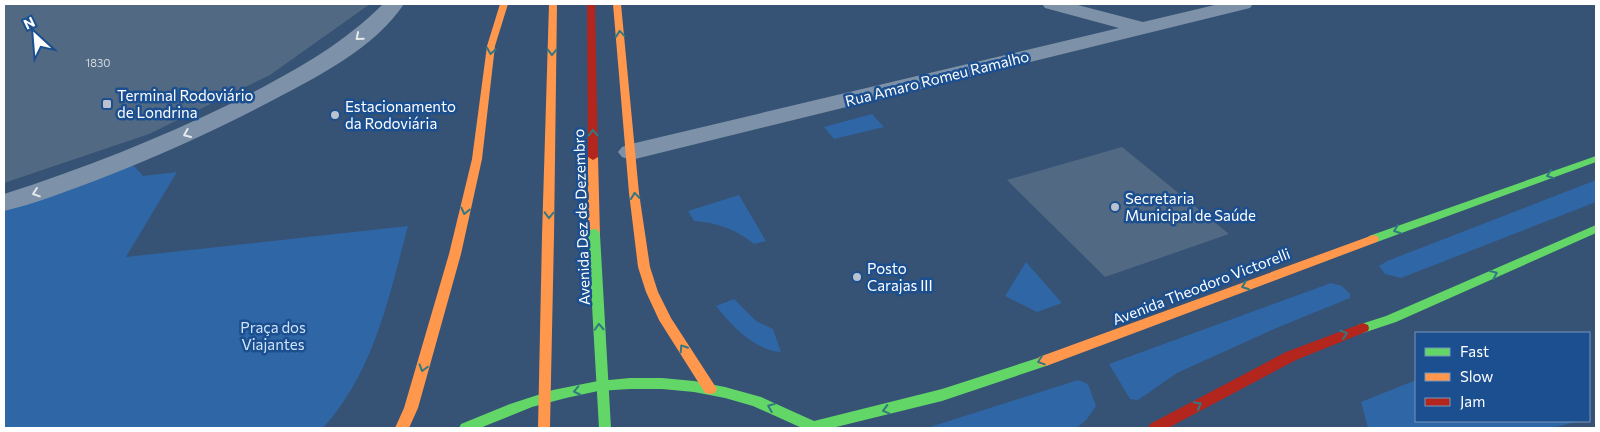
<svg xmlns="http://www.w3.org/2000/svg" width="1600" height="432" viewBox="0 0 1600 432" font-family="Commissioner,sans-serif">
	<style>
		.green { fill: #2f66a5 }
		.building { fill: #526984 }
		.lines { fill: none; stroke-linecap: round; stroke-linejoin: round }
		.street { fill: #7d92a8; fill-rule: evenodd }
		.fast { fill: #63d668; fill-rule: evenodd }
		.slow { fill: #ff974d; fill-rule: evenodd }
		.jam { fill: #b3261e; fill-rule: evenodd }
		.fast-bridge { stroke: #63d668; stroke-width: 12 }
		.slow-bridge { stroke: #ff974d; stroke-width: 12 }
		.oneway { stroke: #317883 }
		.oneway2 { stroke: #e5e9ee }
		.poi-dot { fill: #b9c2ce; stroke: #1b4f8f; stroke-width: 2 }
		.labels { text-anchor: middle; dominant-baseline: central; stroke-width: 5; stroke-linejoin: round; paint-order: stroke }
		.far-number-label { font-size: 11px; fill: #d4dae0 }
		.street-label { font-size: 15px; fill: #fff; stroke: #1b4f8f }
		.poi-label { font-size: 15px; fill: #fff; stroke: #1b4f8f; text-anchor: start }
		.park-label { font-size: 15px; fill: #cfe3fa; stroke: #1b4f8f }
	</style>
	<rect width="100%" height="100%" fill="#365274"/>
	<g class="green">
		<path d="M872,114L884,127L834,139L824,127Z"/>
		<path d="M133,165L143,176L177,172L126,257L408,226C389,297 374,372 323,428H4V210Z"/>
		<path d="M1596,180V202L1401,278L1385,274L1379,266L1387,261Z"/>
		<path d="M739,195L766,241L754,244C738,230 715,222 694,221L688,211Z"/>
		<path d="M1026,262L1062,303L1037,312L1005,296Z"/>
		<path d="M1331,283L1342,286L1350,294V298L1274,329L1177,373L1138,400L1130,399L1109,364Z"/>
		<path d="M734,299L756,321L773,329L781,352C754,350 732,326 716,306Z"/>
		<path d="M1078,380L1088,384L1096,406L1087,419L1077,428H927Z"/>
		<path d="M1416,380V421H1578L1553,428H1368L1361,402Z"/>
	</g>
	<g class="building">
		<path d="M4,4H370L270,75L149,134L4,183Z"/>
		<path d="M1122,147L1229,234L1105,277L1007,180Z"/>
	</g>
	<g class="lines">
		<g class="street">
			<path d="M383,4H404C374,48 322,74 277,98C219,129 159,156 97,180C67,191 35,204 4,211V194C82,169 158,139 232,103C287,75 339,48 383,4Z"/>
			<path d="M1042,4H1074L1143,22L1219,4H1253L1250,8L631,160L622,157L618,152L622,147L631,144L1119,28L1045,8Z"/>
		</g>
		<g class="fast">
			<path d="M1596,156V162L1377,242H1369L1367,239L1369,236Z"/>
			<path d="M1596,225V233L1396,322L1363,333L1358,331L1357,328L1358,325L1386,316Z"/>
			<path d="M1044,356L1049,357L1051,361L1049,365L942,401L832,428H802L753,406L725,398L694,392L662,389H630L598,391L566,398L532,407L480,428H459L461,424L510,404L553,390L598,381L630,378H662L694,381L725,387L761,397L814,421L942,389Z"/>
		</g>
		<g class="slow">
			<path d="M500,4H508L495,46L482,159L461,254L418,408L409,428H395L404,408L449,254L472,159L487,46Z"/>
			<path d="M549,4H557L554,236L548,240L542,236Z"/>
			<path d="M613,4H621L639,193L650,267L658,292L671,318L717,389L715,393L710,394L705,393L659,320L646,292L638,267L629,193Z"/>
			<path d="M593,154L598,157L600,235L594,239L588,235V157Z"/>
			<path d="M1373,235L1377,236L1379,239L1377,242L1049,365L1044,366L1039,365L1037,361L1039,357Z"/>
		</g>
		<g class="jam">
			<path d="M587,4H595L598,157L593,160L588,157Z"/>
			<path d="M1363,323L1368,325L1369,328L1368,331L1296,360L1168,428H1148L1150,424L1286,352Z"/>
		</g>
		<path class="fast-bridge" d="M594,235L605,428"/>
		<path class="slow-bridge" d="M544,428L548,236"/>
	</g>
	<defs><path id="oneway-chevron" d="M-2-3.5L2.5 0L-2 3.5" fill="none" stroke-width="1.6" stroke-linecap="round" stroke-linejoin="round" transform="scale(1.25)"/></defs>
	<g class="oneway">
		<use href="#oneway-chevron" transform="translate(620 34) rotate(-95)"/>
		<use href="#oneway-chevron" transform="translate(491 51) rotate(99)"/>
		<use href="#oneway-chevron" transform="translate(552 52) rotate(91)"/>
		<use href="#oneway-chevron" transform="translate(593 133) rotate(-91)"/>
		<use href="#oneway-chevron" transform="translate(1550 175) rotate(160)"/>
		<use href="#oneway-chevron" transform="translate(635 196) rotate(-96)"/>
		<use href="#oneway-chevron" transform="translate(465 211) rotate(103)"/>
		<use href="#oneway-chevron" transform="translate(549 215) rotate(91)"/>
		<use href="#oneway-chevron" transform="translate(1397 230) rotate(160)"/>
		<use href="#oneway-chevron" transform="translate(1494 274) rotate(-24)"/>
		<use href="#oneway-chevron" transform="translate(1245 286) rotate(160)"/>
		<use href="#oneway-chevron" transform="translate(599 327) rotate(-93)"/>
		<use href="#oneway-chevron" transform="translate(1344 334) rotate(-19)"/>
		<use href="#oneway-chevron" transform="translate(683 348) rotate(-123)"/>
		<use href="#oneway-chevron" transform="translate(1041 361) rotate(161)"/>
		<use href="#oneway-chevron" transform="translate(423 368) rotate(106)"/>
		<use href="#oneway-chevron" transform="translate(577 391) rotate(168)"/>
		<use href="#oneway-chevron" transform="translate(1198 405) rotate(-28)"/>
		<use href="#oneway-chevron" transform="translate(771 407) rotate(-158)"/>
		<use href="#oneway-chevron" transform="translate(886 410) rotate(165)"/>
	</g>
	<g class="oneway2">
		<use href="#oneway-chevron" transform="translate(359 37) rotate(140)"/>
		<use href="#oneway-chevron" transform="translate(187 134) rotate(157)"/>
		<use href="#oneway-chevron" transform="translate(36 193) rotate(161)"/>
	</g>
	<g class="poi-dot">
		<rect x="102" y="99" width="10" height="10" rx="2.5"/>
		<circle cx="335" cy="115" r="5"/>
		<circle cx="1115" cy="207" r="5"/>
		<circle cx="857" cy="277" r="5"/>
	</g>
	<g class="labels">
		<g class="far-number-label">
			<text x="98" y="62">1830</text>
		</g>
		<g class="street-label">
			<text transform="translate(937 78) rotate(-14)">Rua Amaro Romeu Ramalho</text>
			<text transform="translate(581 217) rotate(-92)">Avenida Dez de Dezembro</text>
			<text transform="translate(1201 286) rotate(-21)">Avenida Theodoro Victorelli</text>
		</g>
		<g class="poi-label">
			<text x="117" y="95">Terminal Rodoviário<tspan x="117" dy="17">de Londrina</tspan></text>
			<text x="345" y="106">Estacionamento<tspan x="345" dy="17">da Rodoviária</tspan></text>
			<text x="1125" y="198">Secretaria<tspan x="1125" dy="17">Municipal de Saúde</tspan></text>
			<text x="867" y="268">Posto<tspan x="867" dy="17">Carajas III</tspan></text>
		</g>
		<g class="park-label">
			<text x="273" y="327">Praça dos<tspan x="273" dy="17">Viajantes</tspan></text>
		</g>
	</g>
	<rect width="1600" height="432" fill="none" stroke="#ffffff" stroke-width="10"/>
	<rect x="1415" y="332" width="175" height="90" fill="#1b4f8f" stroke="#7695bc"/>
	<rect x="1425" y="348" width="25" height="8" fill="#63d668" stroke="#7695bc"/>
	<text x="1460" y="357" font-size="15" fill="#ffffff">Fast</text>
	<rect x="1425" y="373" width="25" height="8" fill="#ff974d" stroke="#7695bc"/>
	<text x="1460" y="382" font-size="15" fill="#ffffff">Slow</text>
	<rect x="1425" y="398" width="25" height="8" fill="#b3261e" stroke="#7695bc"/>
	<text x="1460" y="407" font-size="15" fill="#ffffff">Jam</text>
	<g transform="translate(35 35) rotate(334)" stroke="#1b4f8f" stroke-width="4" paint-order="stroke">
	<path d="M0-4L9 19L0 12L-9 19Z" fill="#ffffff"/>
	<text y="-8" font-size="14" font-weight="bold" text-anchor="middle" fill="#ffffff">N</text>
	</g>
</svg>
